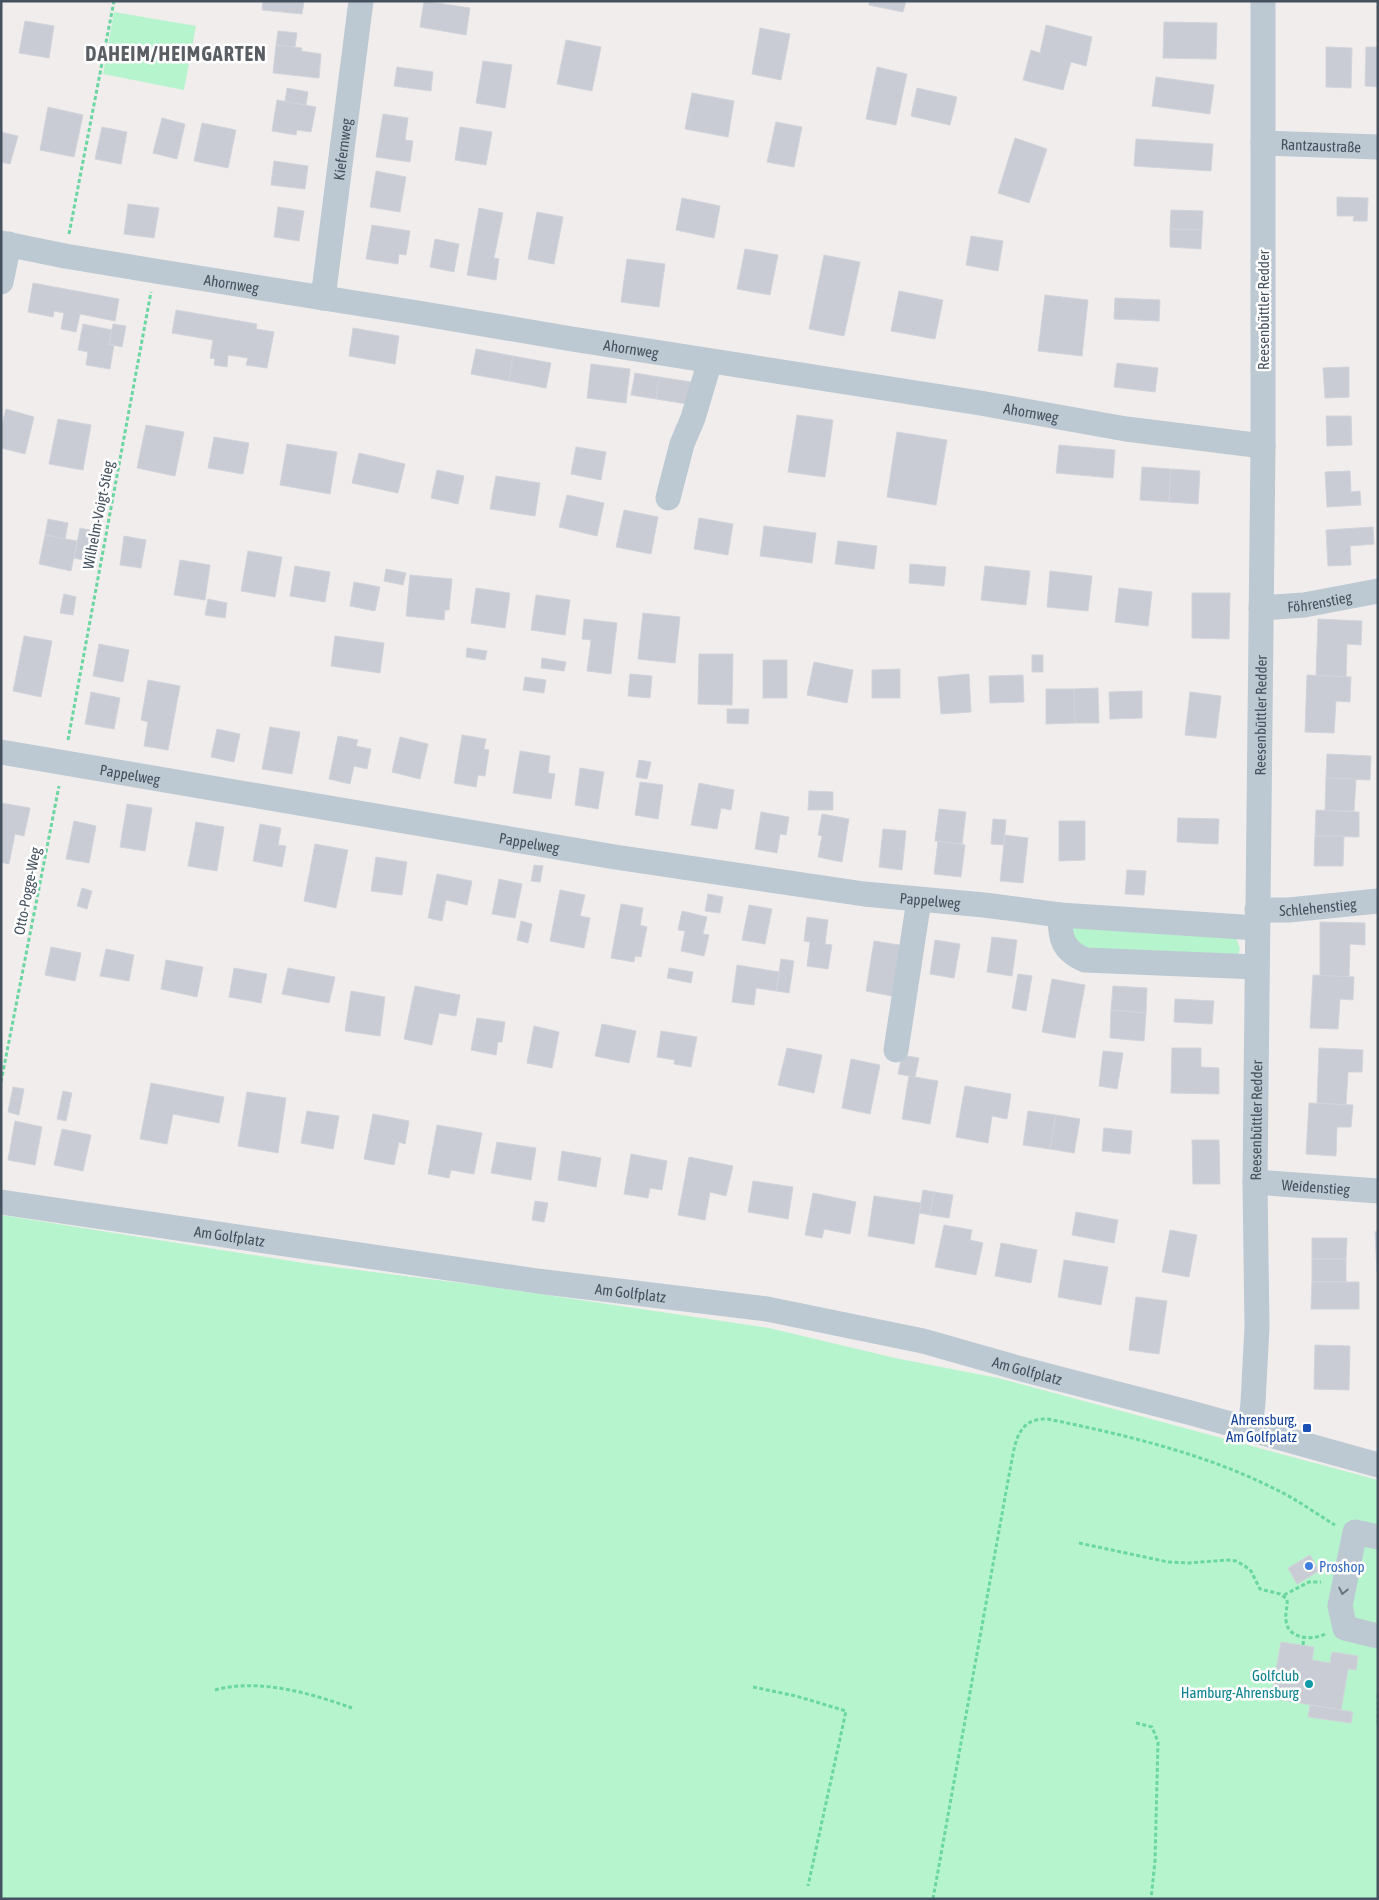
<svg xmlns="http://www.w3.org/2000/svg" width="1379" height="1900" viewBox="0 0 1379 1900" font-family="'Asap Condensed',sans-serif">
	<style>
		.green { fill: #b6f4ce }
		.building { fill: #c9ccd4; stroke: #d1d4da }
		.lines { fill: none; stroke-linecap: round; stroke-linejoin: round }
		.path { stroke: #6ad6a0; stroke-width: 3; stroke-dasharray: 4 2.5; stroke-linecap: butt }
		.minor { stroke: #bcc9d2; stroke-width: 25 }
		.oneway { stroke: #687581 }
		.transit-dot { fill: #1a4fb4; stroke: #fff; stroke-width: 2 }
		.shop-dot { fill: #3f7fe0; stroke: #fff; stroke-width: 2 }
		.culture-dot { fill: #0f9aa8; stroke: #fff; stroke-width: 2 }
		.labels { text-anchor: middle; dominant-baseline: central; stroke-width: 5; stroke-linejoin: round; paint-order: stroke }
		.street-label { font-size: 15px; fill: #44515e; stroke: #fff }
		.transit-label { font-size: 15px; fill: #164399; stroke: #fff; text-anchor: end }
		.shop-label { font-size: 15px; fill: #366cbe; stroke: #fff; text-anchor: start }
		.culture-label { font-size: 15px; fill: #0d838f; stroke: #fff; text-anchor: end }
		.district-label { font-size: 20px; font-weight: bold; letter-spacing: 1px; fill: #595e64; stroke: #fff }
	</style>
	<rect width="100%" height="100%" fill="#f1eded"/>
	<g class="green">
		<path d="M114,12L196,26L184,90L103,74Z"/>
		<path d="M1071,927L1236,937L1240,949L1238,955L1085,953L1067,931Z"/>
		<path d="M1,1215L310,1264L492,1287L769,1328L895,1358L998,1378L1378,1480V1899H1Z"/>
	</g>
	<g class="building">
		<path d="M263,1H304L302,14L262,10Z"/>
		<path d="M424,1L470,8L466,35L420,27Z"/>
		<path d="M869,1H906L903,12L869,5Z"/>
		<path d="M25,21L54,26L49,58L19,53Z"/>
		<path d="M1164,22L1217,23L1216,59L1163,58Z"/>
		<path d="M1046,25L1092,37L1086,66L1071,62L1063,90L1023,80L1031,50L1040,53Z"/>
		<path d="M760,28L790,34L781,80L752,74Z"/>
		<path d="M278,31L297,33L295,47L276,45Z"/>
		<path d="M566,40L601,47L592,91L557,84Z"/>
		<path d="M276,45L302,48L301,51L321,54L319,78L273,73Z"/>
		<path d="M1326,47L1352,48L1351,88L1326,87Z"/>
		<path d="M1366,47H1378V87L1365,86Z"/>
		<path d="M483,61L512,65L505,108L476,103Z"/>
		<path d="M397,67L433,72L431,91L394,86Z"/>
		<path d="M877,67L907,74L896,125L866,119Z"/>
		<path d="M1156,77L1214,85L1210,114L1152,106Z"/>
		<path d="M287,88L308,92L306,105L285,102Z"/>
		<path d="M917,88L957,97L950,125L911,116Z"/>
		<path d="M692,93L734,101L728,137L685,129Z"/>
		<path d="M277,100L316,107L311,132L297,130L296,135L272,131Z"/>
		<path d="M48,107L83,115L74,157L40,150Z"/>
		<path d="M383,114L408,118L405,140L413,141L410,162L376,157Z"/>
		<path d="M162,118L185,124L177,159L153,153Z"/>
		<path d="M776,122L802,127L794,167L767,162Z"/>
		<path d="M202,123L236,130L228,168L194,161Z"/>
		<path d="M102,127L127,132L121,164L95,159Z"/>
		<path d="M460,127L492,132L486,165L455,160Z"/>
		<path d="M1,132L18,136L10,164L1,162Z"/>
		<path d="M1015,138L1047,149L1029,203L998,193Z"/>
		<path d="M1136,139L1213,144L1211,171L1134,166Z"/>
		<path d="M274,161L308,166L305,189L271,185Z"/>
		<path d="M376,171L406,177L400,212L370,207Z"/>
		<path d="M1337,197L1368,198L1367,221H1353L1354,216H1337Z"/>
		<path d="M682,198L720,206L714,238L676,230Z"/>
		<path d="M128,204L159,208L154,238L124,234Z"/>
		<path d="M278,207L304,211L299,241L274,237Z"/>
		<path d="M479,208L503,213L494,258L499,259L496,280L467,275Z"/>
		<path d="M1171,210L1203,211L1202,230L1170,229Z"/>
		<path d="M537,212L563,217L554,264L528,259Z"/>
		<path d="M372,225L410,231L406,255L399,254L398,264L366,259Z"/>
		<path d="M1170,229L1202,230L1201,249L1170,247Z"/>
		<path d="M971,236L1003,241L998,271L966,265Z"/>
		<path d="M435,239L459,244L454,272L430,267Z"/>
		<path d="M745,249L778,255L770,295L737,289Z"/>
		<path d="M824,255L860,262L844,336L809,329Z"/>
		<path d="M627,259L665,264L659,307L621,302Z"/>
		<path d="M33,283L119,299L115,321L80,314L76,332L61,329L64,313L54,311L53,317L28,312Z"/>
		<path d="M899,291L943,300L935,339L891,331Z"/>
		<path d="M1045,295L1088,300L1082,356L1038,351Z"/>
		<path d="M1115,298L1160,300L1159,321L1114,319Z"/>
		<path d="M176,310L257,324L256,329L274,332L267,368L246,365L248,358L228,355L227,367L214,365L215,359L210,358L213,340L172,333Z"/>
		<path d="M83,324L112,330L109,344L114,345L110,369L86,365L88,352L78,350Z"/>
		<path d="M113,324L126,326L122,347L109,344Z"/>
		<path d="M353,328L399,336L395,364L349,356Z"/>
		<path d="M476,349L513,356L509,381L471,374Z"/>
		<path d="M513,356L551,363L546,388L509,381Z"/>
		<path d="M1117,363L1158,368L1155,392L1114,387Z"/>
		<path d="M591,364L630,369L626,403L587,398Z"/>
		<path d="M1349,367V397L1325,398L1323,368Z"/>
		<path d="M635,373L659,377L656,399L631,395Z"/>
		<path d="M659,377L691,382L687,404L656,399Z"/>
		<path d="M6,409L34,417L25,454L1,448V428Z"/>
		<path d="M797,415L833,420L825,477L788,472Z"/>
		<path d="M1326,416H1351L1352,445L1327,446Z"/>
		<path d="M58,419L91,425L83,470L49,464Z"/>
		<path d="M146,425L184,432L175,476L137,468Z"/>
		<path d="M897,432L947,440L936,505L887,497Z"/>
		<path d="M214,437L249,443L243,474L208,468Z"/>
		<path d="M287,444L337,452L330,494L280,485Z"/>
		<path d="M1059,445L1115,450L1113,478L1056,473Z"/>
		<path d="M576,447L606,452L601,480L571,474Z"/>
		<path d="M359,453L405,464L398,493L352,483Z"/>
		<path d="M1142,467L1171,469L1169,502L1140,500Z"/>
		<path d="M1171,469L1200,471L1198,504L1169,502Z"/>
		<path d="M437,470L464,476L458,504L431,498Z"/>
		<path d="M1350,471L1351,492L1360,491L1361,505L1327,507L1325,472Z"/>
		<path d="M496,476L540,483L535,516L490,509Z"/>
		<path d="M567,495L604,503L597,536L559,527Z"/>
		<path d="M624,510L658,517L651,554L616,547Z"/>
		<path d="M699,518L733,524L728,555L694,549Z"/>
		<path d="M48,519L68,523L65,539L45,535Z"/>
		<path d="M764,526L816,533L812,563L760,556Z"/>
		<path d="M1373,527L1374,544L1350,546L1351,565L1328,566L1326,530Z"/>
		<path d="M80,528L99,532L92,562L74,558Z"/>
		<path d="M45,535L77,541L71,571L39,564Z"/>
		<path d="M124,536L146,540L141,568L120,565Z"/>
		<path d="M838,541L877,546L874,569L835,564Z"/>
		<path d="M248,551L282,557L275,597L241,591Z"/>
		<path d="M180,560L210,565L205,600L174,595Z"/>
		<path d="M910,564L946,567L944,586L909,583Z"/>
		<path d="M295,566L330,572L325,602L290,596Z"/>
		<path d="M985,566L1030,571L1026,605L981,600Z"/>
		<path d="M386,569L406,573L403,585L384,581Z"/>
		<path d="M1050,571L1092,576L1088,611L1047,607Z"/>
		<path d="M410,575L452,579L449,610H445L444,620L406,616Z"/>
		<path d="M354,582L380,587L375,611L350,606Z"/>
		<path d="M476,588L510,593L505,628L471,623Z"/>
		<path d="M1119,588L1152,592L1148,626L1115,622Z"/>
		<path d="M1192,593H1230L1229,639L1192,638Z"/>
		<path d="M64,594L76,597L73,615L60,613Z"/>
		<path d="M536,595L570,600L565,635L531,630Z"/>
		<path d="M208,599L227,603L225,618L205,615Z"/>
		<path d="M643,613L680,617L675,663L638,659Z"/>
		<path d="M584,619L617,623L611,674L587,671L591,640L582,639Z"/>
		<path d="M1318,619L1362,621L1361,645L1347,644L1346,677L1316,676Z"/>
		<path d="M24,636L52,641L41,697L13,691Z"/>
		<path d="M335,636L384,643L380,673L331,666Z"/>
		<path d="M99,644L129,650L123,682L93,676Z"/>
		<path d="M467,648L487,651L485,660L466,657Z"/>
		<path d="M699,654H733L732,705L698,704Z"/>
		<rect x="1032" y="655" width="11" height="17"/>
		<path d="M542,658L566,662L564,671L541,668Z"/>
		<rect x="763" y="660" width="24" height="38"/>
		<path d="M814,662L853,670L847,703L807,695Z"/>
		<path d="M900,669V698H872V670Z"/>
		<path d="M630,674L652,676L650,698L628,696Z"/>
		<path d="M969,674L971,712L941,714L938,677Z"/>
		<path d="M1023,675L1024,702L990,703L989,676Z"/>
		<path d="M1307,675L1351,677L1350,702L1336,701L1334,733L1305,732Z"/>
		<path d="M525,677L546,680L544,693L523,690Z"/>
		<path d="M148,680L180,686L168,750L144,746L148,722L141,720Z"/>
		<path d="M1098,688L1099,723H1075L1074,689Z"/>
		<path d="M1046,689H1074L1075,723L1046,724Z"/>
		<path d="M1142,691V718L1110,719L1109,692Z"/>
		<path d="M91,692L120,698L114,729L85,724Z"/>
		<path d="M1190,692L1221,696L1216,738L1185,735Z"/>
		<path d="M727,709H749L748,724L727,723Z"/>
		<path d="M270,727L300,732L292,774L262,769Z"/>
		<path d="M217,729L240,734L234,762L211,757Z"/>
		<path d="M462,735L486,739L484,749L489,750L485,776L478,775L476,787L454,783Z"/>
		<path d="M338,736L358,740L356,746L371,749L367,769L354,766L350,784L329,779Z"/>
		<path d="M400,737L428,744L420,779L392,772Z"/>
		<path d="M520,751L550,756L548,773L555,774L551,799L513,793Z"/>
		<path d="M1327,754L1371,756L1370,780L1326,778Z"/>
		<path d="M639,760L651,762L647,779L636,777Z"/>
		<path d="M580,768L604,772L598,809L575,805Z"/>
		<path d="M1326,778L1356,779L1354,811H1325Z"/>
		<path d="M640,782L663,785L658,819L635,815Z"/>
		<path d="M699,783L734,790L731,810L721,808L717,829L691,825Z"/>
		<path d="M809,791L833,792V810H808Z"/>
		<path d="M1,803L30,808L24,836L15,834L9,864L1,862Z"/>
		<path d="M127,804L152,808L145,851L120,847Z"/>
		<path d="M939,809L966,812L962,844L935,841Z"/>
		<path d="M1316,810L1359,812V837L1315,836Z"/>
		<path d="M761,812L789,817L786,835L780,834L777,853L755,849Z"/>
		<path d="M822,814L849,819L842,862L818,857L822,836L818,835Z"/>
		<path d="M1178,818L1219,819L1218,844L1177,842Z"/>
		<path d="M993,819L1006,820L1004,845L991,844Z"/>
		<path d="M74,821L96,826L89,863L66,859Z"/>
		<path d="M1059,821H1085V860L1059,861Z"/>
		<path d="M196,822L224,827L217,871L188,866Z"/>
		<path d="M260,824L281,828L278,845L286,846L282,867L253,861Z"/>
		<path d="M883,829L906,831L902,870L879,867Z"/>
		<path d="M1005,835L1028,838L1023,883L1000,881Z"/>
		<path d="M1315,836H1344L1343,866H1314Z"/>
		<path d="M938,841L965,845L961,877L934,874Z"/>
		<path d="M315,844L348,850L336,908L304,901Z"/>
		<path d="M376,857L407,862L402,895L371,891Z"/>
		<path d="M534,865L543,866L540,882L531,881Z"/>
		<path d="M1127,870L1146,871L1144,895L1125,894Z"/>
		<path d="M437,874L472,881L467,905L446,900L442,921L428,918Z"/>
		<path d="M499,879L522,884L515,918L492,914Z"/>
		<path d="M82,888L92,891L87,909L77,906Z"/>
		<path d="M560,890L585,895L580,916L590,918L584,948L550,941Z"/>
		<path d="M708,894L723,897L720,913L705,911Z"/>
		<path d="M621,904L643,908L640,925L647,927L641,957L635,956L634,962L611,958Z"/>
		<path d="M749,905L772,909L765,944L742,940Z"/>
		<path d="M682,911L707,917L703,934L709,935L704,956L681,951L685,931L678,930Z"/>
		<path d="M807,917L828,920L825,944L832,945L828,969L807,966L810,942L804,941Z"/>
		<path d="M521,921L532,924L528,943L517,940Z"/>
		<path d="M1320,922L1365,923V945L1350,944L1349,977L1320,976Z"/>
		<path d="M992,937L1017,940L1012,976L987,972Z"/>
		<path d="M935,940L960,944L954,978L930,974Z"/>
		<path d="M874,941L906,946L897,997L866,991Z"/>
		<path d="M51,947L81,953L75,981L45,975Z"/>
		<path d="M106,949L134,955L129,981L100,976Z"/>
		<path d="M781,959L794,961L789,993L776,991Z"/>
		<path d="M166,960L203,967L197,997L161,989Z"/>
		<path d="M737,965L779,972L776,991L756,988L754,1005L732,1002Z"/>
		<path d="M234,968L267,974L261,1003L229,997Z"/>
		<path d="M288,968L335,977L329,1003L282,994Z"/>
		<path d="M669,968L693,972L691,983L667,978Z"/>
		<path d="M1018,974L1032,976L1026,1011L1012,1008Z"/>
		<path d="M1313,975L1354,977L1353,1000L1340,999L1338,1029L1310,1028Z"/>
		<path d="M1052,979L1085,985L1075,1038L1042,1032Z"/>
		<path d="M415,986L460,995L456,1016L439,1013L432,1045L404,1039Z"/>
		<path d="M1113,986L1147,988L1146,1013L1111,1010Z"/>
		<path d="M351,991L385,997L380,1036L345,1031Z"/>
		<path d="M1175,999L1214,1001L1212,1024L1174,1022Z"/>
		<path d="M1111,1010L1146,1013L1144,1041L1110,1038Z"/>
		<path d="M477,1018L505,1022L502,1042H498L496,1055L471,1050Z"/>
		<path d="M602,1024L636,1031L629,1063L595,1056Z"/>
		<path d="M534,1026L559,1032L552,1068L527,1063Z"/>
		<path d="M661,1031L697,1037L691,1067L674,1064L675,1060L657,1057Z"/>
		<path d="M787,1048L822,1055L814,1093L778,1085Z"/>
		<path d="M1172,1048H1201V1067L1219,1068V1094L1171,1093Z"/>
		<path d="M1319,1048L1363,1050L1362,1072H1348L1346,1105L1317,1103Z"/>
		<path d="M1103,1051L1123,1053L1117,1089L1099,1086Z"/>
		<path d="M902,1055L919,1058L915,1077L898,1074Z"/>
		<path d="M851,1059L880,1065L870,1114L842,1108Z"/>
		<path d="M909,1076L938,1081L930,1124L902,1119Z"/>
		<path d="M151,1083L224,1097L219,1123L173,1114L167,1144L140,1139Z"/>
		<path d="M965,1086L1011,1094L1007,1119L992,1116L988,1143L956,1137Z"/>
		<path d="M13,1087L24,1089L19,1115L8,1112Z"/>
		<path d="M63,1091L72,1093L66,1121L57,1119Z"/>
		<path d="M247,1092L286,1098L278,1153L238,1146Z"/>
		<path d="M1309,1103L1353,1105L1351,1127H1337L1336,1156L1306,1154Z"/>
		<path d="M307,1111L339,1116L333,1149L301,1143Z"/>
		<path d="M1028,1111L1056,1115L1050,1149L1023,1145Z"/>
		<path d="M373,1114L409,1121L405,1144L399,1142L394,1165L364,1159Z"/>
		<path d="M1056,1115L1080,1119L1074,1153L1050,1149Z"/>
		<path d="M15,1121L42,1127L35,1165L8,1160Z"/>
		<path d="M437,1125L482,1133L474,1174L451,1170L449,1178L428,1174Z"/>
		<path d="M1104,1128L1132,1131L1130,1154L1102,1151Z"/>
		<path d="M62,1129L91,1135L83,1171L54,1165Z"/>
		<path d="M1192,1140H1219L1220,1184H1193Z"/>
		<path d="M497,1142L536,1148L531,1180L491,1173Z"/>
		<path d="M562,1151L601,1158L596,1187L558,1180Z"/>
		<path d="M631,1154L667,1161L662,1190L650,1188L648,1198L624,1194Z"/>
		<path d="M689,1157L733,1166L726,1196L710,1192L705,1220L678,1215Z"/>
		<path d="M753,1181L793,1187L788,1219L748,1212Z"/>
		<path d="M923,1190L934,1192L930,1215L919,1213Z"/>
		<path d="M934,1192L953,1195L949,1218L930,1215Z"/>
		<path d="M813,1193L856,1202L850,1234L824,1229L822,1238L805,1235Z"/>
		<path d="M874,1196L921,1203L914,1244L868,1236Z"/>
		<path d="M535,1201L548,1203L544,1222L532,1220Z"/>
		<path d="M1076,1212L1118,1220L1114,1243L1072,1235Z"/>
		<path d="M944,1225L972,1230L970,1240L983,1243L976,1275L935,1267Z"/>
		<path d="M1170,1230L1197,1235L1189,1277L1162,1272Z"/>
		<path d="M1378,1231V1273H1377L1375,1232Z"/>
		<path d="M1312,1238H1347L1346,1259H1312Z"/>
		<path d="M1001,1243L1037,1250L1031,1283L995,1276Z"/>
		<rect x="1312" y="1259" width="34" height="23"/>
		<path d="M1064,1260L1108,1267L1101,1305L1058,1297Z"/>
		<path d="M1312,1282H1359V1309H1311Z"/>
		<path d="M1136,1297L1167,1301L1159,1354L1129,1350Z"/>
		<path d="M1315,1345L1350,1346L1349,1390L1314,1389Z"/>
		<path d="M1310,1555L1319,1571L1297,1584L1288,1568Z"/>
		<path d="M1281,1642L1314,1647L1312,1660L1330,1663L1332,1652L1358,1656L1356,1670L1348,1669L1341,1710L1271,1698Z"/>
		<path d="M1310,1705L1353,1712L1351,1723L1308,1717Z"/>
	</g>
	<g class="lines">
		<g class="path">
			<path d="M69,234L114,1"/>
			<path d="M68,740L151,292"/>
			<path d="M1,1082L59,786"/>
			<path d="M1079,1543L1168,1562L1189,1563L1228,1560L1236,1561L1245,1566L1251,1571L1260,1589L1280,1594L1287,1599C1288,1606 1285,1612 1286,1620C1287,1639 1312,1641 1325,1634"/>
			<path d="M1284,1595L1309,1582H1321"/>
			<path d="M1303,1645L1304,1637"/>
			<path d="M753,1687L796,1696L846,1711L808,1886"/>
			<path d="M215,1690C259,1678 310,1693 352,1708"/>
			<path d="M1378,1694V1727"/>
			<path d="M1136,1723L1152,1727L1158,1742L1155,1861L1151,1899"/>
			<path d="M933,1899L1009,1475C1015,1449 1014,1417 1048,1419C1125,1435 1203,1453 1273,1488C1295,1498 1315,1513 1335,1525"/>
		</g>
		<g class="minor">
			<path id="s1" d="M1263,143L1378,147"/>
			<path id="s2" d="M1,243L65,256L155,271L418,313L572,339L980,403L1126,429L1263,446"/>
			<path d="M1,282L9,244"/>
			<path id="s3" d="M323,298L361,1"/>
			<path d="M668,498L682,444L693,418L710,361"/>
			<path id="s4" d="M1261,608L1304,605L1378,591"/>
			<path id="s5" d="M1,752L615,857L864,894L984,905L1060,915L1257,928"/>
			<path id="s6" d="M1257,910H1289L1378,901"/>
			<path d="M1060,915C1060,938 1062,950 1085,960L1257,967"/>
			<path d="M896,1050L919,900"/>
			<path id="s7" d="M1255,1182L1378,1191"/>
			<path id="s8" d="M1,1202L537,1281L767,1309L923,1341L1018,1368L1195,1414L1378,1465"/>
			<path id="s9" d="M1250,1429L1253,1403L1257,1327L1255,1182L1263,446V1"/>
			<path d="M1378,1537L1355,1532L1340,1606L1345,1628L1378,1636"/>
		</g>
	</g>
	<defs><path id="oneway-chevron" d="M-2-3.5L2.5 0L-2 3.5" fill="none" stroke-width="1.6" stroke-linecap="round" stroke-linejoin="round" transform="scale(1.25)"/></defs>
	<use class="oneway" href="#oneway-chevron" transform="translate(1343 1591) rotate(102)"/>
	<rect class="transit-dot" x="1302" y="1423" width="10" height="10" rx="2.5"/>
	<circle class="shop-dot" cx="1309" cy="1566" r="5"/>
	<circle class="culture-dot" cx="1309" cy="1684" r="5"/>
	<g class="labels">
		<g class="street-label">
			<text stroke="none"><textPath href="#s1" startOffset="58">Rantzaustraße</textPath></text>
			<text stroke="none"><textPath href="#s3" startOffset="150">Kiefernweg</textPath></text>
			<text stroke="none"><textPath href="#s2" startOffset="234">Ahornweg</textPath></text>
			<text transform="translate(1263 310) rotate(-90)">Reesenbüttler Redder</text>
			<text stroke="none"><textPath href="#s2" startOffset="639">Ahornweg</textPath></text>
			<text stroke="none"><textPath href="#s2" startOffset="1044">Ahornweg</textPath></text>
			<text transform="translate(98 515) rotate(-79)">Wilhelm-Voigt-Stieg</text>
			<text stroke="none"><textPath href="#s4" startOffset="59">Föhrenstieg</textPath></text>
			<text stroke="none"><textPath href="#s9" startOffset="714">Reesenbüttler Redder</textPath></text>
			<text stroke="none"><textPath href="#s5" startOffset="131">Pappelweg</textPath></text>
			<text stroke="none"><textPath href="#s5" startOffset="536">Pappelweg</textPath></text>
			<text transform="translate(27 891) rotate(-79)">Otto-Pogge-Weg</text>
			<text stroke="none"><textPath href="#s5" startOffset="941">Pappelweg</textPath></text>
			<text stroke="none"><textPath href="#s6" startOffset="61">Schlehenstieg</textPath></text>
			<text stroke="none"><textPath href="#s9" startOffset="309">Reesenbüttler Redder</textPath></text>
			<text stroke="none"><textPath href="#s7" startOffset="61">Weidenstieg</textPath></text>
			<text stroke="none"><textPath href="#s8" startOffset="231">Am Golfplatz</textPath></text>
			<text stroke="none"><textPath href="#s8" startOffset="636">Am Golfplatz</textPath></text>
			<text stroke="none"><textPath href="#s8" startOffset="1041">Am Golfplatz</textPath></text>
		</g>
		<g class="transit-label">
			<text x="1297" y="1419">Ahrensburg,<tspan x="1297" dy="17">Am Golfplatz</tspan></text>
		</g>
		<g class="shop-label">
			<text x="1319" y="1566">Proshop</text>
		</g>
		<g class="culture-label">
			<text x="1299" y="1675">Golfclub<tspan x="1299" dy="17">Hamburg-Ahrensburg</tspan></text>
		</g>
		<g class="district-label">
			<text x="176" y="53">DAHEIM/HEIMGARTEN</text>
		</g>
	</g>
	<rect width="1379" height="1900" fill="none" stroke="#44515e" stroke-width="5"/>
</svg>
